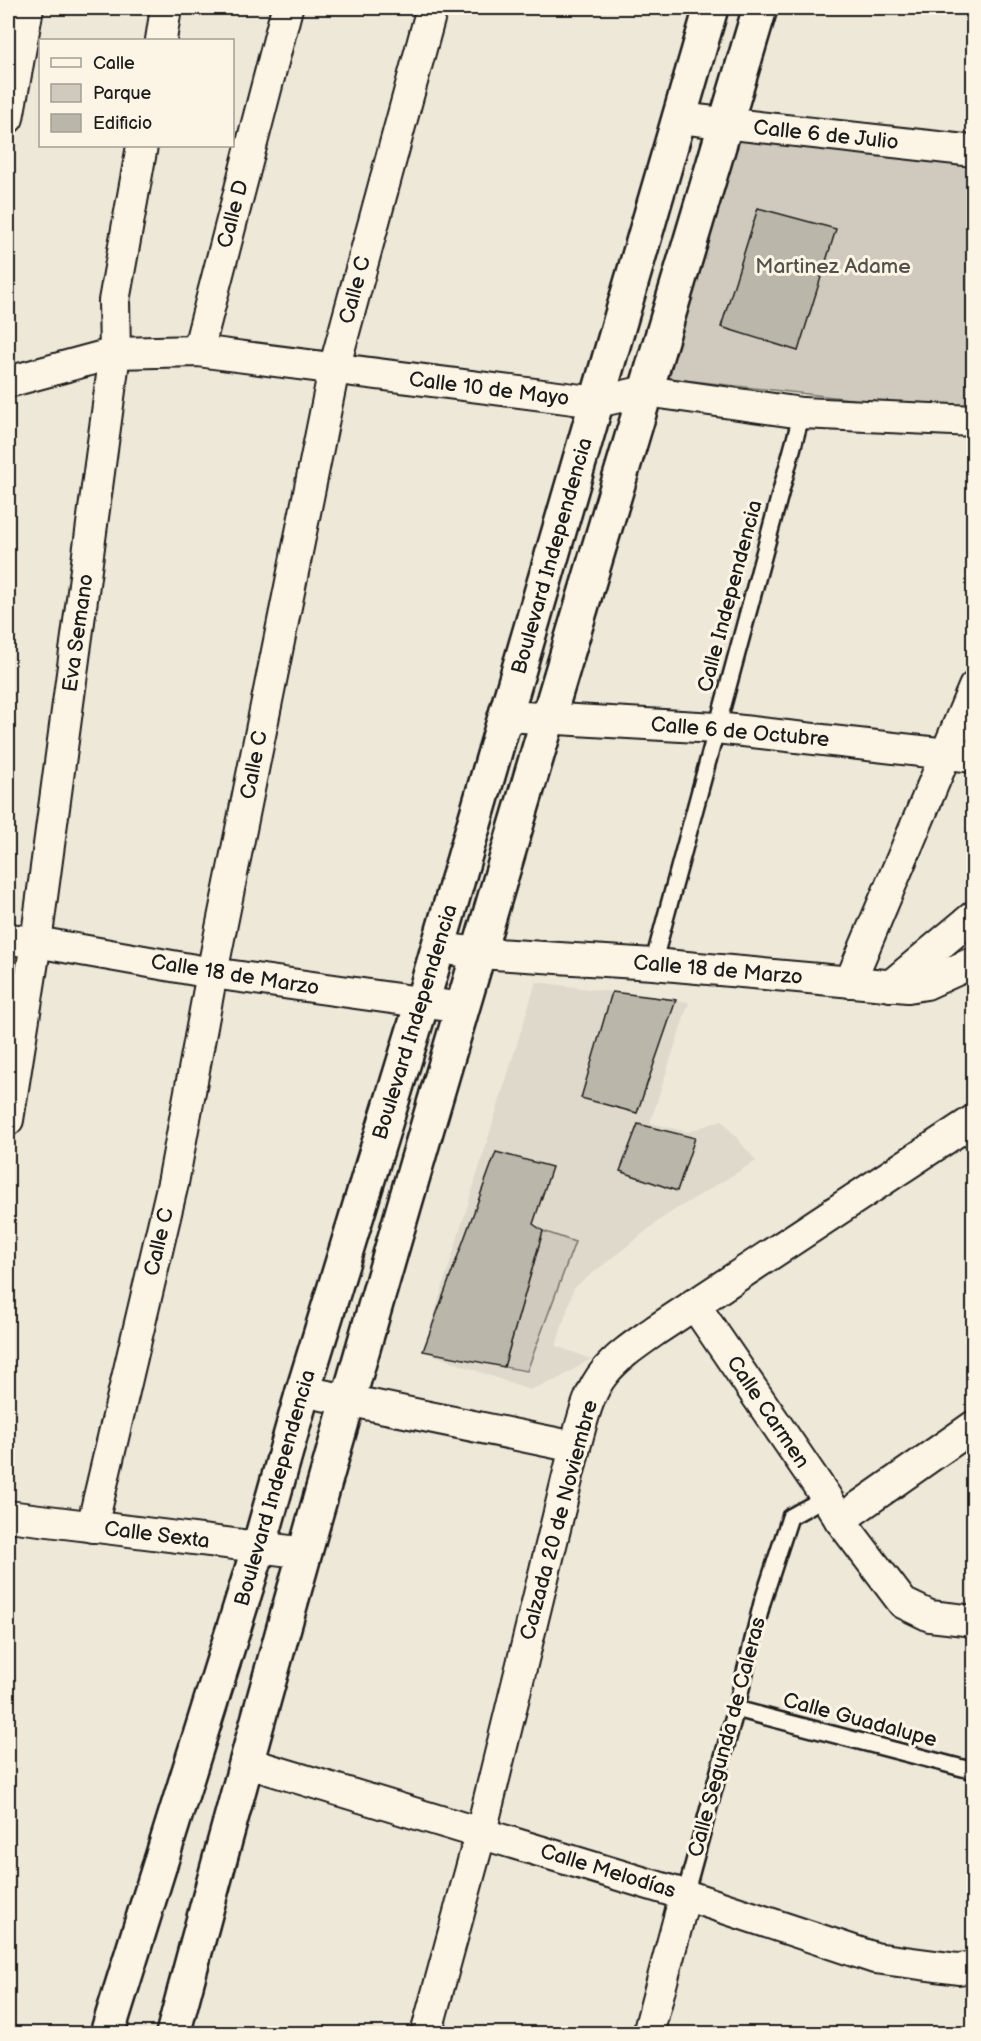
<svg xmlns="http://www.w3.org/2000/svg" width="981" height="2041" viewBox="0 0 981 2041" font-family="'Balsamiq Sans',sans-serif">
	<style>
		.built { fill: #ded9cb }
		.green { fill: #cfcabd; stroke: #76736c; stroke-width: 1.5 }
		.building { fill: #bab6aa; stroke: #1c1c1c; stroke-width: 1.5 }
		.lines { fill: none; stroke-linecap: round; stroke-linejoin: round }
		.lane-casing { stroke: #1c1c1c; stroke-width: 20 }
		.street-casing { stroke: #1c1c1c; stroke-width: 34 }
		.secondary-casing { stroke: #1c1c1c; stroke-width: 38 }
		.lane { stroke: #fcf5e5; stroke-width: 15 }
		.street { stroke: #fcf5e5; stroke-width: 30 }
		.secondary { stroke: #fcf5e5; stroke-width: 33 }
		.labels { text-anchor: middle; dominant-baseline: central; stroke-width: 6; stroke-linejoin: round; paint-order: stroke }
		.street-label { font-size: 21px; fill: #1c1c1c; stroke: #fcf5e5 }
		.park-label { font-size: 21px; fill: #52504c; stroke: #fcf5e5 }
	</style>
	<rect width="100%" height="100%" fill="#eee8d9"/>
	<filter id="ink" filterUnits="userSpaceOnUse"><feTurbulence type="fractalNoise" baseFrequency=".0167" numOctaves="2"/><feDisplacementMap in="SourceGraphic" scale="12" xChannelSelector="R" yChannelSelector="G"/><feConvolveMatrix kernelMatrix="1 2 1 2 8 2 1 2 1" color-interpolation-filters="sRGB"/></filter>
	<g filter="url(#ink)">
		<path class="built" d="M536,982L689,1002L650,1123L688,1132L722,1120L756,1161L665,1216L574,1288L556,1346L591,1359L556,1380L529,1390L423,1351Z"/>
		<g class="green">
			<path d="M728,125L973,151V413L658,377Z"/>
			<path d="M543,1231L575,1242L527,1371L504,1367Z"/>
		</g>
		<g class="building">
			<path d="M758,208L836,229L798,351L721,327Z"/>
			<path d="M612,992L676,1000L637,1113L581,1098Z"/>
			<path d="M638,1124L695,1138L677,1191L620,1171Z"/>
			<path d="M496,1152L552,1167L533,1224L543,1231L504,1367L423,1351Z"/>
		</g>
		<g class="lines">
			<g class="lane-casing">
				<g id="lane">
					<path d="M653,964L802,413"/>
					<path d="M736,1709L974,1771"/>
					<path d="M685,1895L736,1709L762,1603L790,1517L826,1497"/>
				</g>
			</g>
			<g class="street-casing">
				<g id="street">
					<path d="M161,40L166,8"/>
					<path d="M8,118L28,8"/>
					<path d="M679,118L974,151"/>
					<path d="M198,351L287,8"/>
					<path d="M8,382L115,353L198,351L597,402L646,391L802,413L974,421"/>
					<path d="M505,716L716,728L974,757"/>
					<path d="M8,939L36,942L212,973L463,1008"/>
					<path d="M438,948L479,953L653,964L908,987L926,984L974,962"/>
					<path d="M850,982L974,687"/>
					<path d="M890,986L974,916"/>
					<path d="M8,1120L36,942L115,353L114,301L142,146"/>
					<path d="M694,1304L826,1497L840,1520L903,1603L930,1616L974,1621"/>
					<path d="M303,1391L575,1447"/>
					<path d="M8,1516L306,1553"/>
					<path d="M840,1520L974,1426"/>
					<path d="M92,1527L173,1183L212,973L334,369L432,8"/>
					<path d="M245,1762L685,1895L875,1958L958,1969L974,1967"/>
					<path d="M426,2034L481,1832L575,1447C582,1422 588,1392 605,1372C619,1355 638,1343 656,1330L974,1120"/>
					<path d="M648,2034L685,1895"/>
				</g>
			</g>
			<g class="secondary-casing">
				<g id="secondary">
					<path d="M107,2034L259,1547L303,1391L422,1003L711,8"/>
					<path d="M173,2034C353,1354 560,682 760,8"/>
				</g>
			</g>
			<use href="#lane" class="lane"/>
			<use href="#street" class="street"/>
			<use href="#secondary" class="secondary"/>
		</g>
	</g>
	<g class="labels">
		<g class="street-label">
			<text transform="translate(826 135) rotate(6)">Calle 6 de Julio</text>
			<text transform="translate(233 214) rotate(-75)">Calle D</text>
			<text transform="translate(355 290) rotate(-75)">Calle C</text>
			<text transform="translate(489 389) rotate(7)">Calle 10 de Mayo</text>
			<text transform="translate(552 556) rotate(-74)">Boulevard Independencia</text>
			<text transform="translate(730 596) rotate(-75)">Calle Independencia</text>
			<text transform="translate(78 633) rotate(-82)">Eva Semano</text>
			<text transform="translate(740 732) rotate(5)">Calle 6 de Octubre</text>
			<text transform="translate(254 765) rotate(-79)">Calle C</text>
			<text transform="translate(718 970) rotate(5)">Calle 18 de Marzo</text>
			<text transform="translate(235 975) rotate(9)">Calle 18 de Marzo</text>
			<text transform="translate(415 1022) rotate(-73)">Boulevard Independencia</text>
			<text transform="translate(159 1242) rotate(-77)">Calle C</text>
			<text transform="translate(768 1412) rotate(56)">Calle Carmen</text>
			<text transform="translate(275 1488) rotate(-74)">Boulevard Independencia</text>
			<text transform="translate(559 1520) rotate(-75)">Calzada 20 de Noviembre</text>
			<text transform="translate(157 1535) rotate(7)">Calle Sexta</text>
			<text transform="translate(860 1720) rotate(15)">Calle Guadalupe</text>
			<text transform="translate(727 1737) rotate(-75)">Calle Segunda de Caleras</text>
			<text transform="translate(608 1871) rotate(17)">Calle Melodías</text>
		</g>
		<g class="park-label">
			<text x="833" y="266">Martinez Adame</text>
		</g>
	</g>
	<rect width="981" height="2041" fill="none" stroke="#fcf5e5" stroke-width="30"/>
	<rect x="15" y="15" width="951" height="2011" fill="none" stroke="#1c1c1c" stroke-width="2" filter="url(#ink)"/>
	<rect x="39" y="39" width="195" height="108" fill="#fcf5e5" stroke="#a29e95" stroke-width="1.5"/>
	<rect x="51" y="58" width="30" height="9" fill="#fcf5e5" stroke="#a29e95" stroke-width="1.5"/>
	<text x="93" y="69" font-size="18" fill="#1c1c1c">Calle</text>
	<rect x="51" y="84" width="30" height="18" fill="#cfcabd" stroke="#a29e95" stroke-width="1.5"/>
	<text x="93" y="99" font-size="18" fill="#1c1c1c">Parque</text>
	<rect x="51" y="114" width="30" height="18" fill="#bab6aa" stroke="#a29e95" stroke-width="1.5"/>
	<text x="93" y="129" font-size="18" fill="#1c1c1c">Edificio</text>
</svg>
